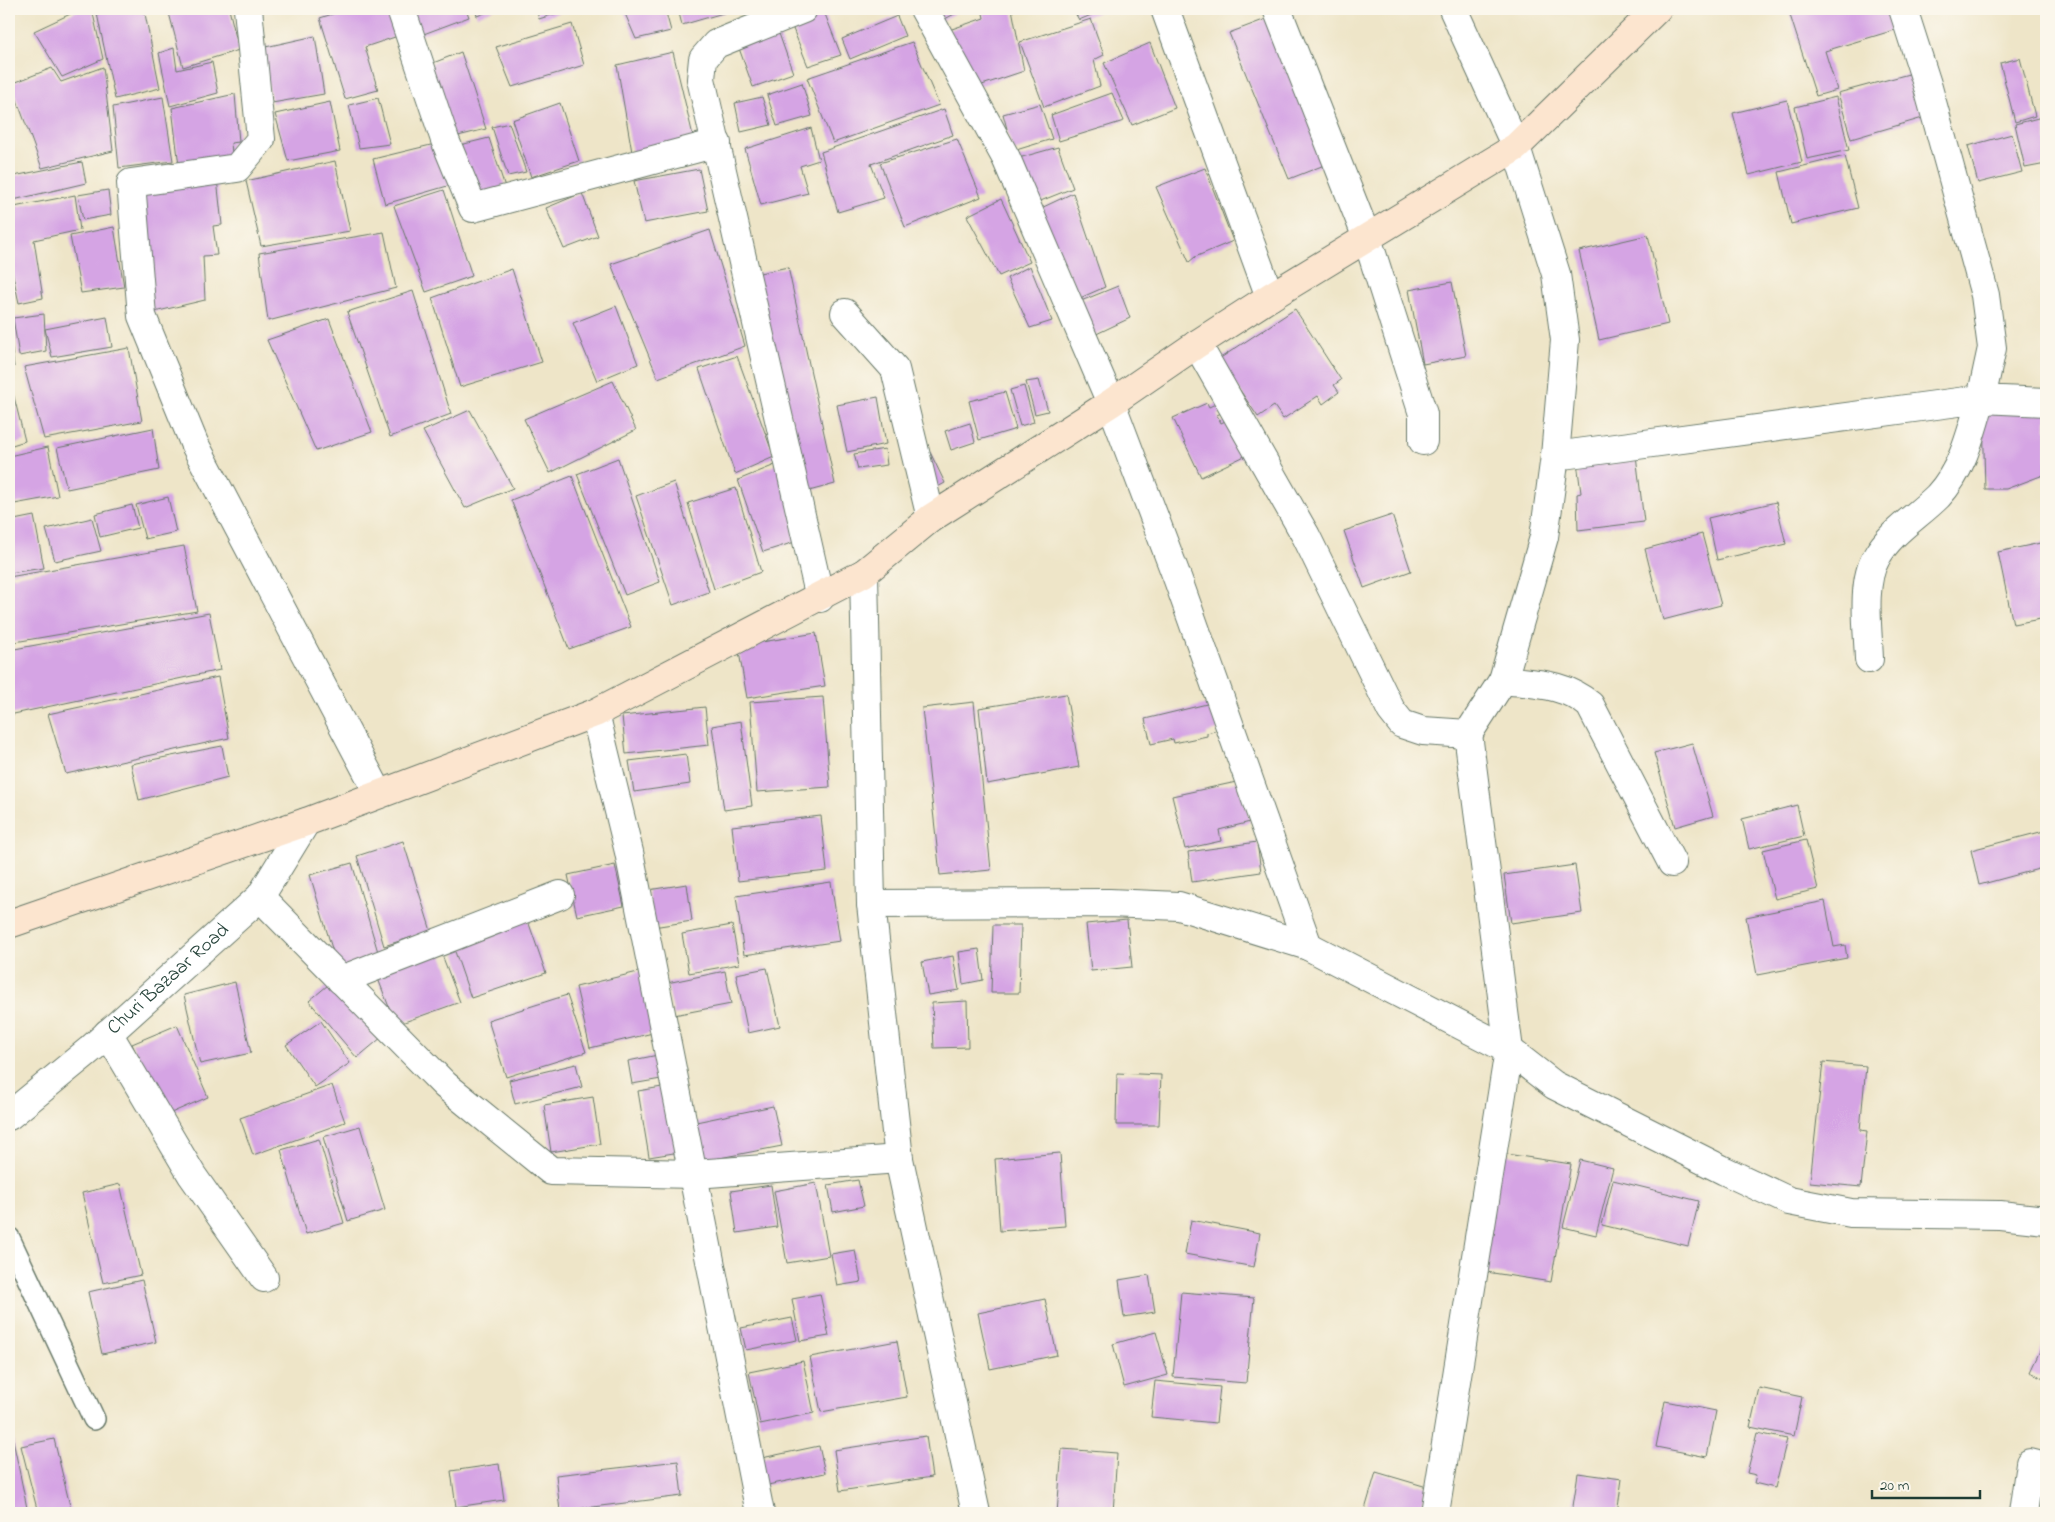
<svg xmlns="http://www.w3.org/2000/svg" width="2055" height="1522" viewBox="0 0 2055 1522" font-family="'Indie Flower',sans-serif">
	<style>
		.building { fill: #d5a4e4 }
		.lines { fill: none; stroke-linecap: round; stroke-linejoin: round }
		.service-casing { stroke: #677868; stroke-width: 24 }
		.minor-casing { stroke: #677868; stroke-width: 30 }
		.tertiary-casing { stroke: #677868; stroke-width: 30 }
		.secondary-casing { stroke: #677868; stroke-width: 30 }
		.service { stroke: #fff; stroke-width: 21 }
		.minor { stroke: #fff; stroke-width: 28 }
		.tertiary { stroke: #fff; stroke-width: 28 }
		.secondary { stroke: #fce5cf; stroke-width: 28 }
		.labels { text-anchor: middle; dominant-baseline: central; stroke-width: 5; stroke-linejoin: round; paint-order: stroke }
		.street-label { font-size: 20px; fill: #1f3d34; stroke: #fbf7ec }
	</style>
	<rect width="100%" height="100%" fill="#fbf7ec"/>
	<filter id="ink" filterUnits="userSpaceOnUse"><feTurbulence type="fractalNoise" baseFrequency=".02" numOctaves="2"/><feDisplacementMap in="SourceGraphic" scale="10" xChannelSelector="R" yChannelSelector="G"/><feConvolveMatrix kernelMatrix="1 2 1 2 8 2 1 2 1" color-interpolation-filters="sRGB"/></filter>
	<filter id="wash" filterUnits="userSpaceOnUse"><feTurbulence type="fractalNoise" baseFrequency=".0096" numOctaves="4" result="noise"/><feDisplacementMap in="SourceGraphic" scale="20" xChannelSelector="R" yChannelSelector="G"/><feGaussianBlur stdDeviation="1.12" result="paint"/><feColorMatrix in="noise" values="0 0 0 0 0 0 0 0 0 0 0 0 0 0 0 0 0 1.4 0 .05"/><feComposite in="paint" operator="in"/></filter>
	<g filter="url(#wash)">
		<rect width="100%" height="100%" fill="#eee5c8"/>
		<g id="blocks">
			<g class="building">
				<path d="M81,9H92L103,59L62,77L34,31Z"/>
				<path d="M96,9H144L160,88L115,99Z"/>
				<path d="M168,9H229L239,50L183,67Z"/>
				<path d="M348,9H396L404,34L365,47L378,90L345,99L320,18Z"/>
				<path d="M406,9H466L469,17L421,35Z"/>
				<path d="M475,9H495L477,16Z"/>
				<path d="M536,9H570L539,19Z"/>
				<path d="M623,9H665L671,31L636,39Z"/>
				<path d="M678,9H729L730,11L682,25Z"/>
				<path d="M818,9H823L841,55L808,66L789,19Z"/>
				<path d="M934,9H964L941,21Z"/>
				<path d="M982,9H1012L1024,71L973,88L949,30L984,18Z"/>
				<path d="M1073,9H1106L1079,20Z"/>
				<path d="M1788,9H1892L1898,29L1825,51L1837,90L1816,96Z"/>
				<path d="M897,16L905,36L850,59L842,39Z"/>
				<path d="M1274,16L1332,162L1289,179L1229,33Z"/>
				<path d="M1091,19L1104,55L1094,60L1100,86L1044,107L1020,42Z"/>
				<path d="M572,24L584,65L512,87L496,47Z"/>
				<path d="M776,25L793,73L753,87L736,40Z"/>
				<path d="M315,36L324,94L272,103L261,48Z"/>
				<path d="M912,42L939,105L833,143L807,78Z"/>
				<path d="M1150,43L1175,108L1132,125L1104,63Z"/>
				<path d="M174,48L177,70L212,62L218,93L170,106L159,53Z"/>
				<path d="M461,52L486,129L454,137L428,65Z"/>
				<path d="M673,52L695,144L633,158L617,65Z"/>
				<path d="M2020,58L2035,116L2015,122L2000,63Z"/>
				<path d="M103,67L113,151L42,168L11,84L52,68L61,82Z"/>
				<path d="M1920,71L1933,115L1851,139L1838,93Z"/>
				<path d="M802,83L812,116L777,126L767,95Z"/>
				<path d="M1112,93L1124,121L1059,141L1051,115Z"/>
				<path d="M235,94L239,142L231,143L233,163L179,166L172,108Z"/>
				<path d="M163,97L173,161L119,168L113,107Z"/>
				<path d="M762,97L771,125L741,132L735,103Z"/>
				<path d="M1836,97L1849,150L1807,159L1795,107Z"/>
				<path d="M378,98L390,144L359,148L349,105Z"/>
				<path d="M1787,100L1802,162L1749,175L1733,113Z"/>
				<path d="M330,102L340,151L288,161L275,114Z"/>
				<path d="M560,103L579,161L531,177L512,120Z"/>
				<path d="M1040,104L1052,139L1013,151L1003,114Z"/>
				<path d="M944,109L953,135L871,164L884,198L838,212L821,152Z"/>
				<path d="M2042,117L2046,133V164L2025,168L2015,124Z"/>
				<path d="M509,123L526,172L508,176L492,127Z"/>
				<path d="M811,128L819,160L800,166L808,193L761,205L745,149Z"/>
				<path d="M2012,134L2022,172L1978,183L1968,146Z"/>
				<path d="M489,138L506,190L475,197L460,145Z"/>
				<path d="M957,139L981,197L905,227L880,163Z"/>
				<path d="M439,143L451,185L385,204L373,159Z"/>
				<path d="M1058,147L1073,188L1033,204L1015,159Z"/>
				<path d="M1845,156L1858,208L1791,224L1779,172Z"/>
				<path d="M335,161L350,231L261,246L246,181Z"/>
				<path d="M82,162L86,183L9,201V177Z"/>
				<path d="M1205,168L1233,241L1195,257L1189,262L1156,187Z"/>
				<path d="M699,169L708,211L644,223L634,181Z"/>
				<path d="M217,179L222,225L213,226L217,255L203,256L205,300L150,313L138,190Z"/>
				<path d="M108,190L111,215L83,220L78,195Z"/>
				<path d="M444,190L472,276L426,292L394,206Z"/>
				<path d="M582,193L598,236L564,249L546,208Z"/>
				<path d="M1073,193L1105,287L1080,298L1037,210Z"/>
				<path d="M75,195L80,230L34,240L43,298L19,303L9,257V208Z"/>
				<path d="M1001,199L1030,262L999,276L967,216Z"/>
				<path d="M114,227L124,287L81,293L70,236Z"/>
				<path d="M710,230L745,346L658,378L611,264Z"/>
				<path d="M384,232L396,288L268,321L259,253Z"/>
				<path d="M1648,235L1668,324L1599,340L1579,251Z"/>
				<path d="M1030,266L1052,321L1030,328L1007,278Z"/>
				<path d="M788,267L835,484L809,491L755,274Z"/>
				<path d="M512,269L542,362L460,387L432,298Z"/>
				<path d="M1452,282L1466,356L1423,364L1409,290Z"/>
				<path d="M1118,286L1130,318L1088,338L1076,303Z"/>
				<path d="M413,291L451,414L390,437L347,312Z"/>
				<path d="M616,306L638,364L597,381L573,323Z"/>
				<path d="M1295,309L1341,380L1334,385L1339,392L1323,404L1318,396L1283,419L1274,406L1258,417L1219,359Z"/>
				<path d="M44,314L46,351L19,356L13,318Z"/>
				<path d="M107,317L112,347L52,357L45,329Z"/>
				<path d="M329,319L372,432L316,451L267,340Z"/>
				<path d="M9,325L14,367L9,368Z"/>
				<path d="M129,348L142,421L44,439L24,367Z"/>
				<path d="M737,356L774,457L735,474L699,369Z"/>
				<path d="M1039,380L1048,411L1035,414L1026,382Z"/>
				<path d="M613,381L636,430L550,473L524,419Z"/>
				<path d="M1024,386L1034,422L1020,426L1010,390Z"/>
				<path d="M12,389L25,441L9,446V390Z"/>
				<path d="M1005,392L1016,429L979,440L969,401Z"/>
				<path d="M878,397L886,444L847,452L837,405Z"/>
				<path d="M1222,401L1227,410L1217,415L1221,423L1234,417L1251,453L1201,477L1173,418L1207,403L1209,407Z"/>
				<path d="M470,410L513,488L465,508L423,431Z"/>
				<path d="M2046,411V474L2006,489H1985L1983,412Z"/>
				<path d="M970,423L975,442L951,450L945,431Z"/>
				<path d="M153,428L159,470L67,489L57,448Z"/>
				<path d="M48,447L58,496L9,505V456Z"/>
				<path d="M885,449L887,465L858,469L854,454Z"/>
				<path d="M930,452L945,483L930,491L918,461Z"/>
				<path d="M1636,455L1644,522L1578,530L1577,494L1581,493L1577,462Z"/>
				<path d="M618,458L660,582L625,595L577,474Z"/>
				<path d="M780,463L801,540L763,552L738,480Z"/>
				<path d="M572,476L631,627L569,649L511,500Z"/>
				<path d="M674,482L709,592L673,605L636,496Z"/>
				<path d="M736,488L761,572L714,589L688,503Z"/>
				<path d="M168,497L176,532L145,539L136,505Z"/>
				<path d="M1776,502L1786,544L1717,560L1708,518Z"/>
				<path d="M132,505L138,528L100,537L95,514Z"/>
				<path d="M1392,515L1411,571L1364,588L1344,531Z"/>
				<path d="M34,516L44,568L9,573V521Z"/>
				<path d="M92,518L101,551L55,561L46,529Z"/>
				<path d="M1702,534L1721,605L1663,620L1645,549Z"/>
				<path d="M2045,542L2046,618L2013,624L1998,552Z"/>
				<path d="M184,546L197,611L9,643V577Z"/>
				<path d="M209,613L220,670L9,715V650Z"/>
				<path d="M816,633L825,686L747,698L738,646Z"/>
				<path d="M218,677L229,738L66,774L48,714Z"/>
				<path d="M1066,694L1079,767L987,784L979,708Z"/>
				<path d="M823,697L830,787L757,792L750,702Z"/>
				<path d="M974,702L991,870L940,875L922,708Z"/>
				<path d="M1215,702L1222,729L1207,733V736L1174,743L1173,739L1151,744L1145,719Z"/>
				<path d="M705,707L709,745L626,754L622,716Z"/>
				<path d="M741,721L752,806L724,810L712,726Z"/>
				<path d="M1692,743L1713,816L1675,827L1654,753Z"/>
				<path d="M222,746L228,777L139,800L131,764Z"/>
				<path d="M686,754L690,784L634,792L629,761Z"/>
				<path d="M1241,781L1250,822L1219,830L1221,841L1185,849L1172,796Z"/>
				<path d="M1797,805L1804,836L1749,849L1742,819Z"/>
				<path d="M821,816L827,871L738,881L732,826Z"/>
				<path d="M2044,831L2046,867L1979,885L1971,850Z"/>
				<path d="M1806,840L1818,889L1775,899L1763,850Z"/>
				<path d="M403,841L431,931L384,946L357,856Z"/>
				<path d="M1257,842L1261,872L1192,882L1188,852Z"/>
				<path d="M352,863L380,959L339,972L310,875Z"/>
				<path d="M615,865L624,906L577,916L568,875Z"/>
				<path d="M1575,865L1582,913L1511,923L1504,875Z"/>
				<path d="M831,882L840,941L744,955L736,896Z"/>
				<path d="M687,884L692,921L653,927L648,890Z"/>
				<path d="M1825,901L1834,947L1845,945L1847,958L1757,975L1746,917Z"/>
				<path d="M526,915L546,973L471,998L451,940Z"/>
				<path d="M1127,920L1132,967L1091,971L1086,924Z"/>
				<path d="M732,925L739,964L689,973L682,934Z"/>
				<path d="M993,925H1021L1019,993H991Z"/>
				<path d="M439,947L460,1002L396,1025L375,971Z"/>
				<path d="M979,949L983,980L963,984L959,952Z"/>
				<path d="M953,956L959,990L928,995L922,962Z"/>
				<path d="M767,968L780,1026L748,1033L736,974Z"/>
				<path d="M642,971L657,1032L590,1048L576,987Z"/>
				<path d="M725,971L731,1004L674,1015L667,983Z"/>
				<path d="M334,980L382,1037L357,1058L309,1001Z"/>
				<path d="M235,982L251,1053L200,1064L184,995Z"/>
				<path d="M567,995L586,1052L506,1077L488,1020Z"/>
				<path d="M967,1001L968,1047L934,1048L932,1003Z"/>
				<path d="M321,1021L350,1063L315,1087L286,1045Z"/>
				<path d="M177,1025L208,1097L164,1116L132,1044Z"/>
				<path d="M663,1054L667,1078L632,1084L628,1061Z"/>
				<path d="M1823,1062L1866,1066L1860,1130L1867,1131L1861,1187L1810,1182Z"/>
				<path d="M576,1064L582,1087L515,1104L509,1080Z"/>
				<path d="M1117,1073L1161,1075L1159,1125H1116Z"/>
				<path d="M332,1085L345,1122L253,1155L240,1118Z"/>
				<path d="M674,1085L686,1151L649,1157L638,1091Z"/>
				<path d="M593,1097L600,1144L551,1152L544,1105Z"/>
				<path d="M773,1106L782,1146L704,1161L696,1122Z"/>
				<path d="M360,1126L385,1210L348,1221L323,1137Z"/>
				<path d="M319,1139L344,1223L306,1234L281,1150Z"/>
				<path d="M1060,1153L1065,1226L1000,1231L995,1159Z"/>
				<path d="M1500,1153L1571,1164L1551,1282L1480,1271Z"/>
				<path d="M1580,1160L1613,1168L1596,1235L1563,1227Z"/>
				<path d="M858,1180L864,1206L833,1212L828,1185Z"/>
				<path d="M1613,1180L1699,1201L1688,1246L1602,1225Z"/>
				<path d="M816,1183L829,1256L787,1263L774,1191Z"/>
				<path d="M120,1184L141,1275L103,1283L82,1193Z"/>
				<path d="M771,1185L777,1227L737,1233L731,1191Z"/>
				<path d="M1191,1220L1260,1233L1254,1267L1185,1254Z"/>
				<path d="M855,1250L861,1282L837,1286L831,1254Z"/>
				<path d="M1149,1275L1155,1312L1124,1317L1119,1280Z"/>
				<path d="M142,1280L156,1342L102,1354L88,1292Z"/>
				<path d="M1181,1292L1254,1298L1246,1383L1173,1377Z"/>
				<path d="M820,1294L829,1336L800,1341L792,1299Z"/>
				<path d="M1045,1299L1057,1355L990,1369L978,1313Z"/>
				<path d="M792,1318L797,1340L746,1350L741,1328Z"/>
				<path d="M1156,1332L1168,1375L1124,1387L1113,1344Z"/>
				<path d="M2046,1338V1379L2030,1372Z"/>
				<path d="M897,1341L907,1397L821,1412L810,1357Z"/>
				<path d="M803,1361L814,1413L760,1424L749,1372Z"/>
				<path d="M1155,1381L1220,1387L1216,1423L1151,1417Z"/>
				<path d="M1759,1388L1802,1397L1794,1436L1750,1427Z"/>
				<path d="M1665,1401L1716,1411L1707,1457L1656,1447Z"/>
				<path d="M1757,1433L1787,1439L1775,1488L1754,1483L1756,1475L1747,1473Z"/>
				<path d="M926,1436L932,1477L840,1491L834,1450Z"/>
				<path d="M54,1439L71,1510L59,1513H38L21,1446Z"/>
				<path d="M13,1440L28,1513H9V1441Z"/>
				<path d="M819,1446L825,1473L763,1486L757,1459Z"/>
				<path d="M1062,1449L1117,1453L1113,1513H1057Z"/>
				<path d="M678,1461L682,1496L560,1511L556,1475Z"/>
				<path d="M499,1464L504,1500L456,1507L451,1471Z"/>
				<path d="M1376,1472L1427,1487L1420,1513H1364Z"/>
				<path d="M1578,1473L1622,1479L1617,1513H1572Z"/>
			</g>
		</g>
	</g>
	<g filter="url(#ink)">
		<use href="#blocks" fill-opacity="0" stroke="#677868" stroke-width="1"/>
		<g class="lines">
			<g class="service-casing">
				<path id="service" d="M9,1238L94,1419"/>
			</g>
			<g class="minor-casing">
				<g id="minor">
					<path d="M248,9L261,139L237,168L131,183L142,316L194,443L379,794"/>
					<path d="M401,9L445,140L473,208L717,143"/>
					<path d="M803,9L716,44L703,59L701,79L820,598"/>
					<path d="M924,9L1006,158L1111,403L1178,580L1308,946"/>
					<path d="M1165,9L1270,297"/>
					<path d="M1277,9L1367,238L1423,414V441"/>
					<path d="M1453,9L1516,147L1556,274L1565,340L1555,456L1544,537L1503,680C1536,684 1564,683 1590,705L1672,863"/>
					<path d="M1903,9L1927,84L1985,295L1992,348L1981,399L2046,402"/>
					<path d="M845,313L895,369L931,518"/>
					<path d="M1197,344L1306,536L1391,710L1402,724L1423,731L1468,734L1503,680"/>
					<path d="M1555,456L1981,399C1971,433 1963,469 1938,496C1918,516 1890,532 1876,558C1861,583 1868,630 1869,659"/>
					<path d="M595,713L629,852L760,1513"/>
					<path d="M260,897L445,1085L551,1171L695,1174L899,1159"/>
					<path d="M871,904L1109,903L1179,906L1308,946L1509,1050L1554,1085L1725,1171L1789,1201L1851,1213L2000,1215L2046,1220"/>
					<path d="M341,980L560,895"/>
					<path d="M108,1033L192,1175L264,1278"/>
					<path d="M1435,1513L1509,1050L1468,734"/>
					<path d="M2023,1513L2030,1463L2046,1467"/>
				</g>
			</g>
			<g class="tertiary-casing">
				<g id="tertiary">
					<path d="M864,573L871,904L899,1159L976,1513"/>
					<path id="s1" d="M9,1116L92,1048L260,897L306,822"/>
				</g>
			</g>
			<g class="secondary-casing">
				<path id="secondary" d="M9,924L306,822L595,713L864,573L931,518L1111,403L1197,344L1270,297L1516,147L1657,9"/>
			</g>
			<use href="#service" class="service"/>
			<use href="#minor" class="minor"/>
			<use href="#tertiary" class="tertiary"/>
			<use href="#secondary" class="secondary"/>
		</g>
	</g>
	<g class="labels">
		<g class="street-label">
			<text stroke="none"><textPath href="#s1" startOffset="210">Churi Bazaar Road</textPath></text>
		</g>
	</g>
	<rect width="2055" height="1522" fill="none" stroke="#fbf7ec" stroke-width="30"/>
	<path d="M1872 1490v8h108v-8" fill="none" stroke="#1f3d34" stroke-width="2.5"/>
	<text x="1880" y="1490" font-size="15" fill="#1f3d34" stroke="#fbf7ec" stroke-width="4" paint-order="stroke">20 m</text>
</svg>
